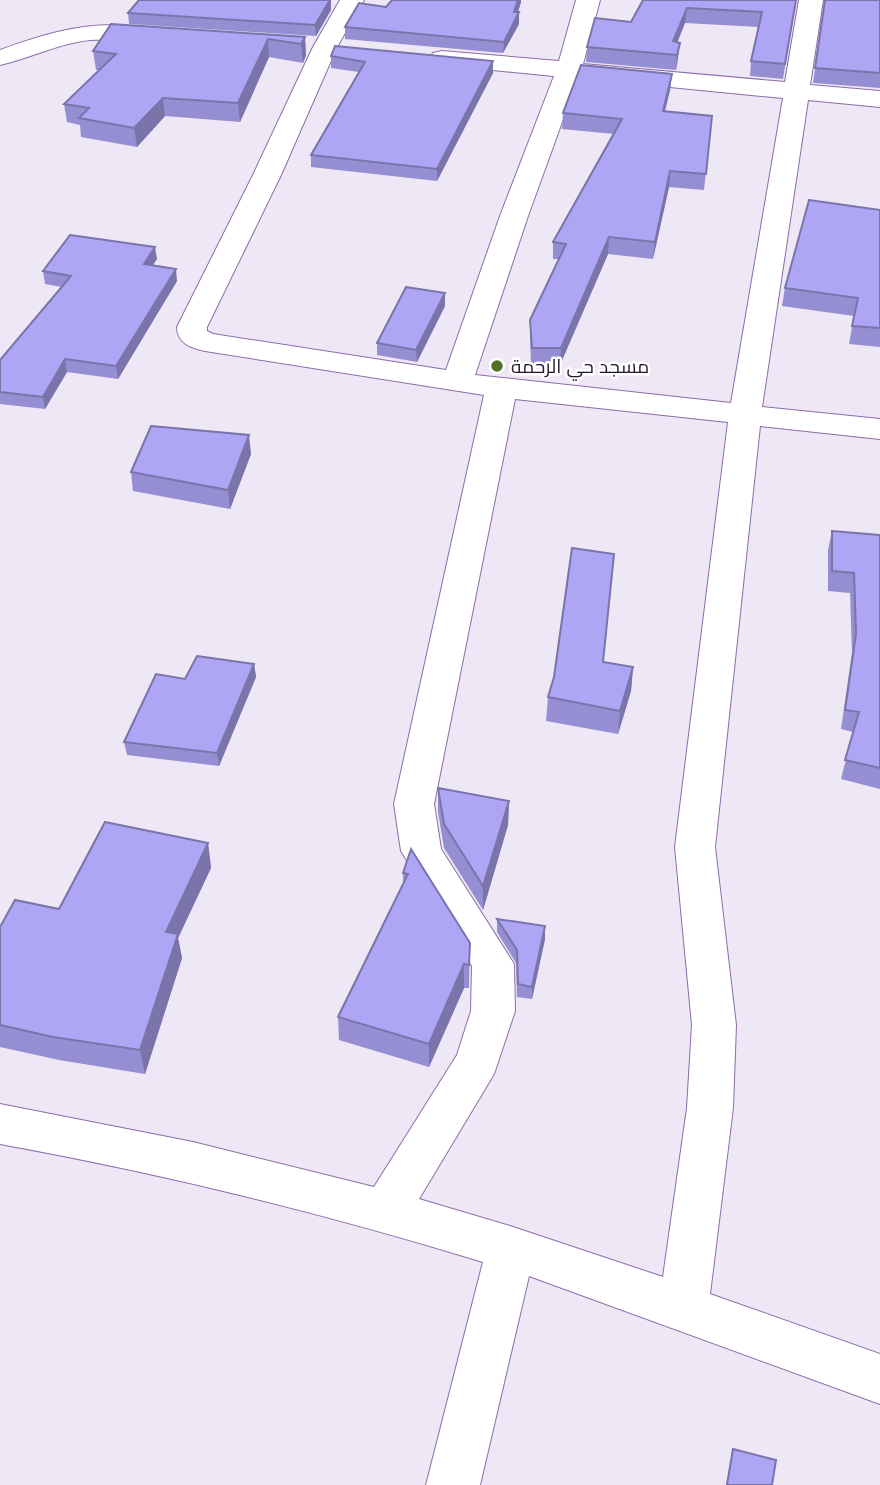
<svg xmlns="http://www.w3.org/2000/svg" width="880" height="1485" viewBox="0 0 880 1485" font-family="Quicksand,Cairo,sans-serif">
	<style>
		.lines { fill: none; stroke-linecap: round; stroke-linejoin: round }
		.minor-casing { stroke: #8d6ca9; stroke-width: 2 }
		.minor { fill: #fff; fill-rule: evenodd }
		.wall { fill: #968ed2 }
		.shaded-wall { fill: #7a74ab }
		.building { fill: #aea5f4; stroke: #7a74ab; stroke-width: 2 }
		.poi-dot { fill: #537126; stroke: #fff; stroke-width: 2.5 }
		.labels { text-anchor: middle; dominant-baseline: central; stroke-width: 5; stroke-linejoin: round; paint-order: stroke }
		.poi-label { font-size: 19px; fill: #23152d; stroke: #fff; text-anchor: start }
	</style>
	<rect width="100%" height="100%" fill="#eee7f5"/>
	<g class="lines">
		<g class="minor-casing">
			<g id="minor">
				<path d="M340,0H364L337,47L281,175L207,327V331L213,334L446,370L500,216L554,76L442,65L433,63L430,58L433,53L442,51L559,61L576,0H600L583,64L785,82L799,0H823L810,85L880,91V107L808,100L762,407L880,419V439L760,426L715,847L736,1025L733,1108L710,1294L880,1354V1404L529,1276L480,1485H426L483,1262C325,1213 164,1174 0,1144V1104L193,1142L374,1187L457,1055L471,1011L472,966L401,851L394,804L484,395L205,351C191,348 177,343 177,327L253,175L313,47ZM578,78L783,98L731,403L475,375L528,216ZM515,399L728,422L675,847L692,1025L687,1108L663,1277L510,1226L419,1199L494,1074L515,1011L514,964L441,849L434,804Z"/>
				<path d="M117,25L168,30L171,35L168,40C143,46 116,38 90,40C59,43 31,58 0,65V50C38,36 76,24 117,25Z"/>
			</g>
		</g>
		<use href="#minor" class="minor"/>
	</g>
	<g class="wall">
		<path d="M139,0H331V10L316,36L129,24L128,13Z"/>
		<path d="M643,0H796L783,79L750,76L751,61L759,27L685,23L677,42L678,58L676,70L586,62L587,47L631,22Z"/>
		<path d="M825,0H880V88L813,83Z"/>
		<path d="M521,2L518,12H519V24L503,53L345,39V27L386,7Z"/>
		<path d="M305,37L306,55L303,63L269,57L240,122L165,116L137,147L81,137L80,125L67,122L64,104L99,70H96L93,51Z"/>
		<path d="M331,56L493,73L437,181L311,167V155L359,72L331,68Z"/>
		<path d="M672,74L670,90L665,111L712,116L704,190L669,187L653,259L608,254L560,365H531L530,337V320L559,259H553V242L614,134L562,129L563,113Z"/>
		<path d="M880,210V347L849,344L854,316L782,306L785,288Z"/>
		<path d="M157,259L153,265L177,281L118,379L67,372L45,409L0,404V360L62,287L45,284L43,271Z"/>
		<path d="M445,293V306L417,362L377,355V343Z"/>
		<path d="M251,454L230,509L133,491L131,472Z"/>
		<path d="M832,531L880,535V841V789L841,779L853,732L841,729L852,653L850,593L828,591V550Z"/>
		<path d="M603,662L633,667L631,691L618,734L546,721L548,697Z"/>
		<path d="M254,664L256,677L219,766L127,755L124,742L185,679Z"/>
		<path d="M438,788L509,801L508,825L483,910L444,848L438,812Z"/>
		<path d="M208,843L211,868L178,938L182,958L145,1074L59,1060L0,1047V927L59,909Z"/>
		<path d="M411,849L470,943L469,988H464L429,1067L339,1040L338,1017L403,885V873Z"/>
		<path d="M497,919L545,939L532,999L517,997L516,963L497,932Z"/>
		<path d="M733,1449L772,1485H726Z"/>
	</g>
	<g class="shaded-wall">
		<path d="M330,0H331V10L316,36L315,25Z"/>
		<path d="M518,0H521V2L515,20L519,12V24L503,53L504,42Z"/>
		<path d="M687,8L685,23L672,56L673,41Z"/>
		<path d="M305,37L306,55L303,63L301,44Z"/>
		<path d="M268,39L269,57L240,122L238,103Z"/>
		<path d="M680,43L678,58L676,70L677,55Z"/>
		<path d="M493,61V73L437,181V169Z"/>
		<path d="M672,74L670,90L661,126L663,111Z"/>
		<path d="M163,98L165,116L137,147L134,128Z"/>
		<path d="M670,171L669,187L653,259L655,242Z"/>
		<path d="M609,237L608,254L560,365L561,348Z"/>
		<path d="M155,247L157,259L145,276L144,264Z"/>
		<path d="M176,269L177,281L118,379L116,366Z"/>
		<path d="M445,293V306L417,362L416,350Z"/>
		<path d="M65,359L67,372L45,409L43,397Z"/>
		<path d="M249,435L251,454L230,509L228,490Z"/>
		<path d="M254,664L256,677L219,766L217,753Z"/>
		<path d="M633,667L631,691L618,734L620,711Z"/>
		<path d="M509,801L508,825L483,910V886Z"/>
		<path d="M208,843L211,868L178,938L182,958L145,1074L140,1050L166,932Z"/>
		<path d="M545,926V939L532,999V987Z"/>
		<path d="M464,964V988L429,1067V1044Z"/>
	</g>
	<g class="building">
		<path d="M139,0H330L315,25L128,13Z"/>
		<path d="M392,0H518L514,12H519L504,42L345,27L359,3L386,7Z"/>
		<path d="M643,0H796L785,64L751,61L762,12L687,8L673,41L680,43L677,55L587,47L595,18L631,22Z"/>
		<path d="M825,0H880V73L815,68Z"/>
		<path d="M111,24L305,37L301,44L268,39L238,103L163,98L134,128L79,118L89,108L64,104L116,54L93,51Z"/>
		<path d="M335,46L493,61L437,169L311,155L365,62L331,56Z"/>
		<path d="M581,65L672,74L663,111L712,116L706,174L670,171L655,242L609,237L561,348H532L530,320L566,244L553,242L622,119L563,113Z"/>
		<path d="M809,200L880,210V328L852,326L858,298L785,288Z"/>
		<path d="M70,235L155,247L144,264L176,269L116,366L65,359L43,397L0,392V360L71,276L43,271Z"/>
		<path d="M406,287L445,293L416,350L377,343Z"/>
		<path d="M151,426L249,435L228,490L131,472Z"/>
		<path d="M832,531L880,535V768L845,760L859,712L845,710L856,634L854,573L832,571Z"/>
		<path d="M572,548L614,554L603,662L633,667L620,711L548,697L554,677Z"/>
		<path d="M197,656L254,664L217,753L124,742L156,674L185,679Z"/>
		<path d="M438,788L509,801L483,886L444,824Z"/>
		<path d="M105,822L208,843L166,932L178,934L140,1050L53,1037L0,1025V927L15,900L59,909Z"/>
		<path d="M411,849L470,943L469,965L464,964L429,1044L338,1017L408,874L403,873Z"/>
		<path d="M497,919L545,926L532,987L518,984L517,950Z"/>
		<path d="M733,1449L776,1460L772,1485H727Z"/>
	</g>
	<circle class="poi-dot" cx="497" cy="366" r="7"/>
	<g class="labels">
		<g class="poi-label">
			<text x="511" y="366">مسجد حي الرحمة</text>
		</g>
	</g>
</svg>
